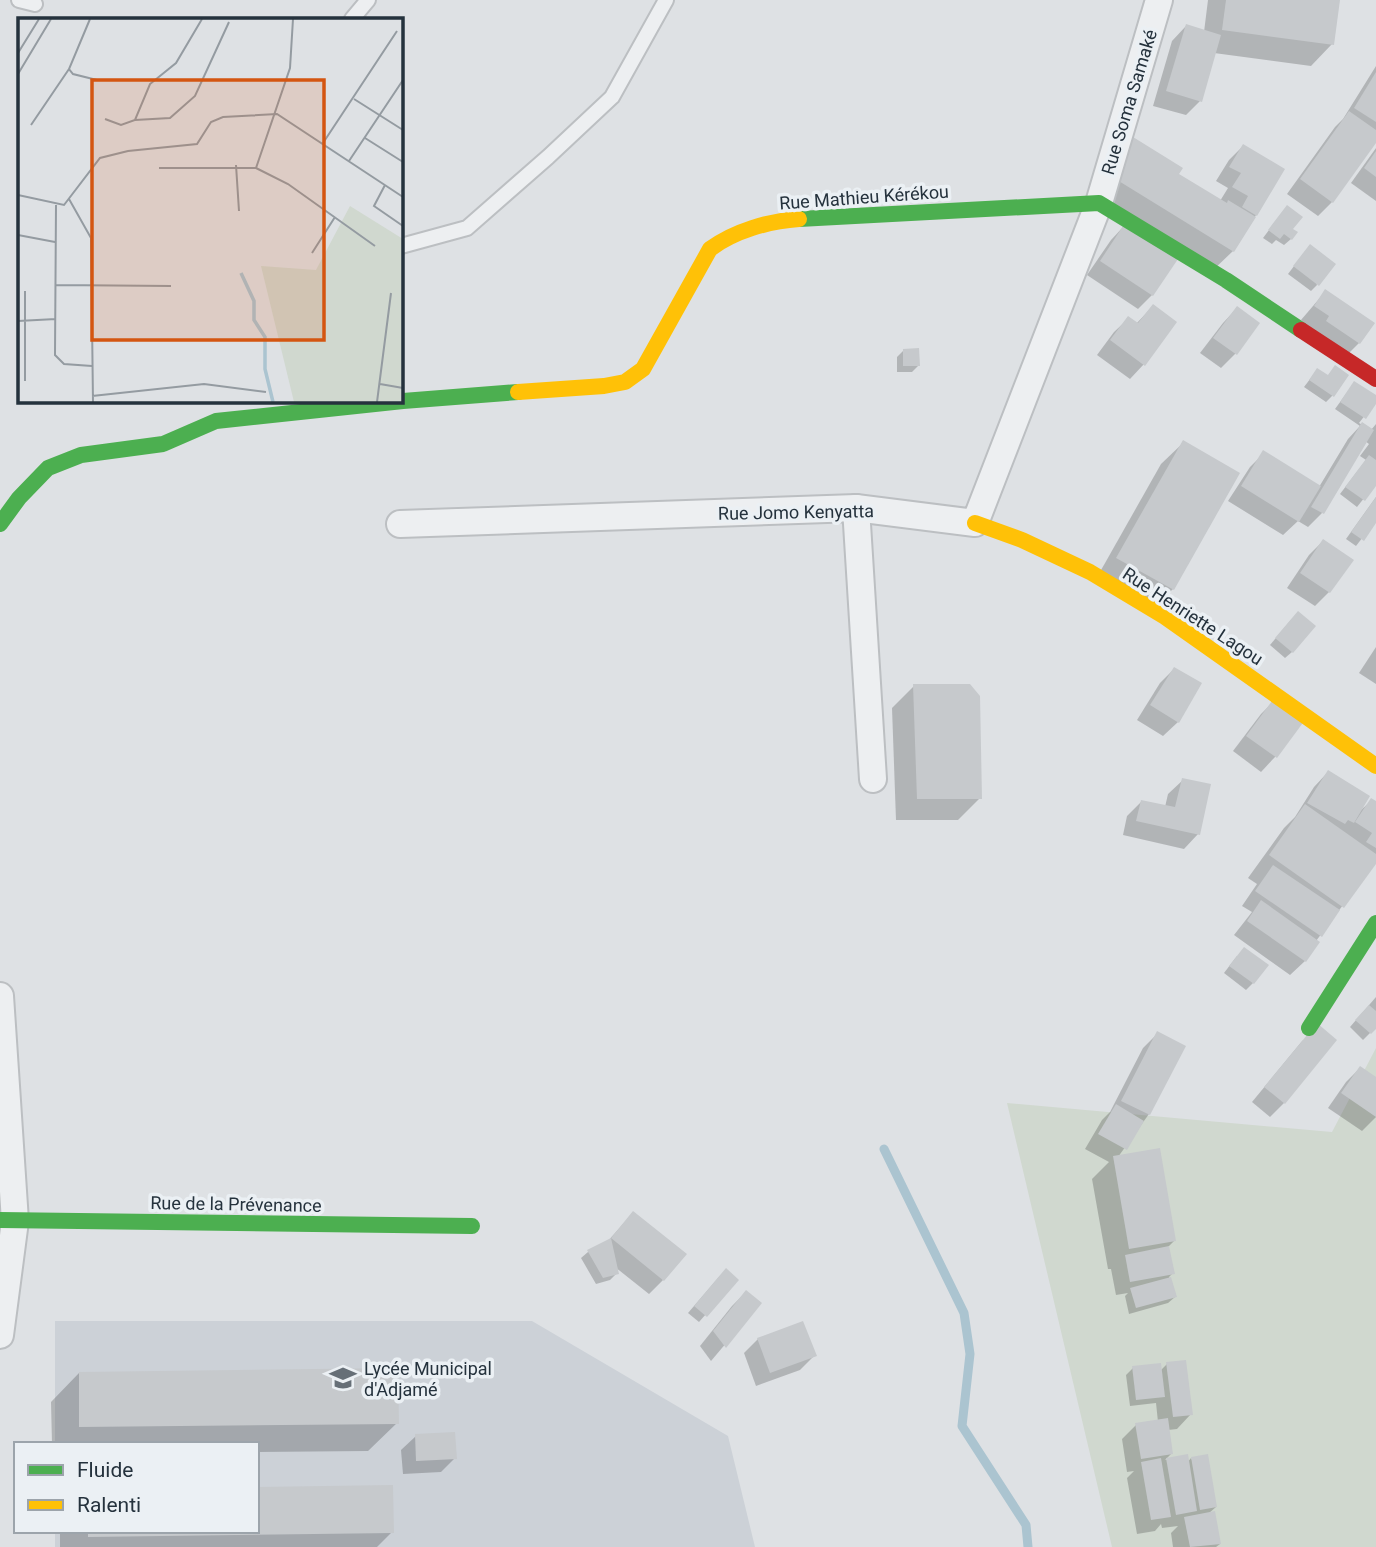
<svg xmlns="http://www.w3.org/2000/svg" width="1376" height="1547" viewBox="0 0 1376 1547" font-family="Roboto,sans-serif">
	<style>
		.built { fill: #ccd1d7 }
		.green { fill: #d0d8cf }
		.shadow { fill: #0003 }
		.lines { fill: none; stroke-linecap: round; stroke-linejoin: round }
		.stream { stroke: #abc4d0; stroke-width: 9 }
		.building { fill: #c6c9cc }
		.lane-casing { stroke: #bcbfc2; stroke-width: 18 }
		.street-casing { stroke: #bcbfc2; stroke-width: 30 }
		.lane { stroke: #edeff1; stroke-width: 14 }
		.street { stroke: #edeff1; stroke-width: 26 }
		.fast { stroke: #4caf50; stroke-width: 16 }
		.slow { stroke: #ffc107; stroke-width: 16 }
		.jam { stroke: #c62828; stroke-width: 16 }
		.labels { text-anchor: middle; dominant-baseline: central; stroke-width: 7; stroke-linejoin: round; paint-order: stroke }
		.street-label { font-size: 18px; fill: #25323d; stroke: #ebf0f4 }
		.poi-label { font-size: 18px; fill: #25323d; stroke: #ebf0f4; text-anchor: start }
		.inset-river { fill: none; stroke: #abc4d0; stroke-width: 3.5 }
		.inset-road { fill: none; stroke: #949ba1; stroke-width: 2 }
		.view { fill: #d45511; fill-opacity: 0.15; stroke: #d45511; stroke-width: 3.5 }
		.inset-edge { fill: none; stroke: #25323d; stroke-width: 3.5 }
	</style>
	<rect width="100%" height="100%" fill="#dee1e4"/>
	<path class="built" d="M55,1321H532L728,1436L755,1547H55V1531H257V1444H55Z"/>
	<path class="green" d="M1376,1048V1547H1112L1007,1103L1332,1132Z"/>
	<g class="shadow">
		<path d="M1208,0H1338L1332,44L1311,66L1214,53L1200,101L1186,115L1153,106L1172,41L1186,26L1204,32Z"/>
		<path d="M1376,66V140L1332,202L1318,216L1287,194L1335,127L1343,119Z"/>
		<path d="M1243,146L1256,215L1233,251L1211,272L1089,197L1112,161L1177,174L1220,201L1228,188L1216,181L1229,160Z"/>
		<path d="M1376,148V201L1351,183Z"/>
		<path d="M1281,214L1291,229V239L1284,245L1276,240L1272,244L1263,238Z"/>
		<path d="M1125,225L1152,295L1138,309L1087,275L1111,240Z"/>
		<path d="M1304,253L1317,285L1311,291L1288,274Z"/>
		<path d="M1325,292L1359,343L1345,357L1301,320Z"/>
		<path d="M1153,306L1144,364L1130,379L1097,355L1114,332L1129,318L1136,324Z"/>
		<path d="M1237,308L1257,323L1235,354L1221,368L1200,353L1223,323Z"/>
		<path d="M903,351L919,365L912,372H897V357Z"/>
		<path d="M1335,367L1332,396L1326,402L1304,387L1317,370L1327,377Z"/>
		<path d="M1354,383L1376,401L1359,423L1371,430L1376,424V483L1357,507L1340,494L1366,460L1360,456L1369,444L1365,441L1322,513L1308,527L1298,521L1283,535L1228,501L1250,467L1264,453L1319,487L1348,439L1360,426L1335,409Z"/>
		<path d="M1183,443L1173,589L1151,610L1096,579L1161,464Z"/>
		<path d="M1376,497V520L1356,546L1346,539Z"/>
		<path d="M1323,541L1329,592L1315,606L1287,588L1309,555Z"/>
		<path d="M1291,620L1292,652L1285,658L1270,645Z"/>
		<path d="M1376,647V684L1359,673Z"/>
		<path d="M1174,669L1178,722L1163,736L1137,720L1160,683Z"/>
		<path d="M914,686L980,798L958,820H896L892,708Z"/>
		<path d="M1275,700L1303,720L1275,757L1261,772L1233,751L1261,714Z"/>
		<path d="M1328,772L1361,810L1372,800L1376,803V861L1316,941L1305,961L1290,975L1234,935L1252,912L1242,906L1257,884L1248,878L1284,828L1295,817L1314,787Z"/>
		<path d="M1183,780L1198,834L1184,849L1123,835L1127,816L1141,802L1165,807L1168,794Z"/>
		<path d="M1237,956L1253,983L1246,990L1224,973Z"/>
		<path d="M1376,997V1027L1363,1040L1350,1027Z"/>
		<path d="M1158,1033L1184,1047L1149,1114L1118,1157L1175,1240L1168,1247L1173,1273L1169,1277L1175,1297L1168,1303L1129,1314L1125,1296L1128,1293L1116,1295L1111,1269H1108L1092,1179L1109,1162L1085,1149L1102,1120L1110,1112L1143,1048Z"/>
		<path d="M1303,1040L1284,1103L1270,1117L1252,1102Z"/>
		<path d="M1360,1068L1376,1079V1117L1362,1131L1328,1108L1346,1082Z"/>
		<path d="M633,1213L663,1280L649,1294L615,1267L617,1273L610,1280L596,1284L581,1258L588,1252L607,1242Z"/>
		<path d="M719,1277L736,1280L699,1322L688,1313Z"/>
		<path d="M746,1292L760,1303L711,1361L700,1346L732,1306Z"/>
		<path d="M758,1339L815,1355L800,1370L756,1386L744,1353Z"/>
		<path d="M1167,1364L1191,1414L1177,1429L1168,1430L1172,1453L1165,1460L1186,1456L1187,1463L1191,1458L1216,1507L1208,1514L1220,1544L1216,1547H1173L1171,1533L1178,1526L1162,1528L1161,1524L1155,1531L1137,1534L1127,1478L1134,1471L1127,1472L1122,1439L1136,1425L1158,1422L1156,1403L1130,1406L1126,1375L1133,1368L1160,1371Z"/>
		<path d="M79,1373L397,1423L368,1451L257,1452V1444H52L51,1402Z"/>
		<path d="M416,1436L455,1458L441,1472L403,1474L401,1450Z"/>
		<path d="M60,1531H257L392,1532L377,1547H60Z"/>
	</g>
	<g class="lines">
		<path class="stream" d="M884,1149L964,1313L970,1354L962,1426L1026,1525L1028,1547"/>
	</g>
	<g class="building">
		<path d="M1226,0H1340L1334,45L1222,30Z"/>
		<path d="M1186,24L1221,35L1202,102L1166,91Z"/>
		<path d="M1376,72V122L1354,108Z"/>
		<path d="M1349,111L1376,130V143L1333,203L1300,179Z"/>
		<path d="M1133,137L1183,168L1179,174L1227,203L1228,200L1256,217L1234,252L1109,175Z"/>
		<path d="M1243,144L1285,169L1257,216L1242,207L1248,196L1232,187L1241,173L1229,167Z"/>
		<path d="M1376,151V177L1364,168Z"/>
		<path d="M1287,205L1303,217L1293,229L1298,232L1292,240L1284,234L1280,239L1268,230Z"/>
		<path d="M1125,223L1178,259L1153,296L1100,261Z"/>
		<path d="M1310,244L1336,264L1319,286L1293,266Z"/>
		<path d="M1325,289L1375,323L1360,344L1326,321L1329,316L1314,306Z"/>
		<path d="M1153,304L1177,322L1145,366L1110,340L1128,316L1138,323Z"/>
		<path d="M1237,306L1260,323L1237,355L1213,338Z"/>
		<path d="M919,348L920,366H903V349Z"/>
		<path d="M1335,365L1349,375L1334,397L1309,380L1317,368L1328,375Z"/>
		<path d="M1354,381L1376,395V404L1366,419L1340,402Z"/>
		<path d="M1362,422L1374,430L1324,514L1311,507Z"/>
		<path d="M1183,440L1240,473L1174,590L1116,558Z"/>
		<path d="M1263,450L1321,486L1299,522L1241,486Z"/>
		<path d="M1369,455L1376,460V486L1365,501L1345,487Z"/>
		<path d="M1376,497V523L1364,541L1351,532Z"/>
		<path d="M1323,539L1354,560L1330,593L1300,573Z"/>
		<path d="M1298,611L1316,626L1293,653L1275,638Z"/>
		<path d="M1174,667L1202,683L1179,723L1150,705Z"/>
		<path d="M913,684H970L980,696L982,799H917Z"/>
		<path d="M1275,697L1305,720L1277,758L1246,736Z"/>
		<path d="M1328,770L1370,796L1354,823L1348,820L1345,824L1307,803Z"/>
		<path d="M1182,778L1211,784L1200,835L1136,821L1141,800L1175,807Z"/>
		<path d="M1371,798L1376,801V848L1366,842L1372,833L1355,822Z"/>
		<path d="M1305,804L1376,854V864L1344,908L1269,855Z"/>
		<path d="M1273,865L1340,910L1322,937L1255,891Z"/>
		<path d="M1261,900L1320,942L1306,962L1247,921Z"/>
		<path d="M1244,947L1269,965L1254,984L1229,966Z"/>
		<path d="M1369,1005L1376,1011V1029L1371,1034L1355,1020Z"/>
		<path d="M1317,1023L1337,1040L1285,1104L1264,1087Z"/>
		<path d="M1157,1031L1186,1046L1150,1115L1121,1101Z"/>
		<path d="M1360,1066L1376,1077V1117L1341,1093Z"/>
		<path d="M1116,1104L1144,1121L1127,1150L1098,1134Z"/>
		<path d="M1160,1148L1176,1241L1129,1249L1113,1156Z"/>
		<path d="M633,1211L687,1254L664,1281L611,1238L619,1274L603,1278L587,1250L611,1238Z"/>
		<path d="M1169,1246L1175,1274L1130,1282L1125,1255Z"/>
		<path d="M726,1268L739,1280L707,1317L694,1306Z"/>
		<path d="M1171,1277L1177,1297L1136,1308L1130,1288Z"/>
		<path d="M746,1290L762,1303L726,1348L713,1331Z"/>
		<path d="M803,1321L817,1356L770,1373L757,1338Z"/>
		<path d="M1186,1360L1193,1415L1173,1417L1166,1362Z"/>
		<path d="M1161,1363L1165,1397L1136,1400L1132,1366Z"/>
		<path d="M398,1368L399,1424L79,1427V1372Z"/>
		<path d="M1168,1418L1173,1454L1141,1459L1135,1423Z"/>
		<path d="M455,1432L457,1459L416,1461L415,1434Z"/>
		<path d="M1188,1454L1197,1511L1176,1515L1166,1458Z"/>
		<path d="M1208,1454L1217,1507L1200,1510L1191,1457Z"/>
		<path d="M1161,1458L1171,1517L1151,1520L1141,1462Z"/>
		<path d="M393,1485L394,1533L88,1537V1531H257V1487Z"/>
		<path d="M1215,1511L1221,1544L1190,1547L1184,1517Z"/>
	</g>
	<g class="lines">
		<g class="lane-casing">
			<g id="lane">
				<path d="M19,0L35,4"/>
				<path d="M352,19L368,0"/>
				<path d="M401,246L467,228L548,157L612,97L666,0"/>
			</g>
		</g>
		<g class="street-casing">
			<g id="street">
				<path d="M856,508L873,779"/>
				<path d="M400,524L856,508L975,523L1099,203L1159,0"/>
				<path d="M0,996L15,1221L0,1335"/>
			</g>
		</g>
		<use href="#lane" class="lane"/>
		<use href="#street" class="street"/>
		<g class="fast">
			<path d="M799,219L1099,203L1226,280L1301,330"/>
			<path d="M0,524L19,498L48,468L81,455L163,444L216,421L403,401L518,392"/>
			<path d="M1309,1028L1376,923"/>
			<path d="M0,1220L472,1226"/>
		</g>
		<g class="slow">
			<path d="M518,392L604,386L625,382L643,369L710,249C734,231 769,221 799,219"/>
			<path d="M975,523L1022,540L1090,572L1165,617L1376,766"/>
		</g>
		<path class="jam" d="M1301,330L1376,379"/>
	</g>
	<defs>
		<g id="school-bare" transform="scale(2.1)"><path d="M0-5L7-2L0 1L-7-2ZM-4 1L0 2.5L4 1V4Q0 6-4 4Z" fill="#666f77" stroke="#ebf0f4" stroke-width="2.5" paint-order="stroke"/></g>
	</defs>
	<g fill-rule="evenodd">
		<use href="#school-bare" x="343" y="1378"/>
	</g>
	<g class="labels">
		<g class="street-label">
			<text transform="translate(1129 102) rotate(-73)">Rue Soma Samaké</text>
			<text transform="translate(864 197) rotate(-4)">Rue Mathieu Kérékou</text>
			<text transform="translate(796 512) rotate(-1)">Rue Jomo Kenyatta</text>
			<text transform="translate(1193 616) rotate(33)">Rue Henriette Lagou</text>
			<text transform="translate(236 1204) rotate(1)">Rue de la Prévenance</text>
		</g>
		<g class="poi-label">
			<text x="364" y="1368">Lycée Municipal<tspan x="364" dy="21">d'Adjamé</tspan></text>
		</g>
	</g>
	<g transform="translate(18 18)">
		<rect width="385" height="385" fill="#dee1e4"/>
		<path d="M332,188L385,221V384H276L243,248L298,252Z" fill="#d0d8cf"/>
		<path class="inset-river" d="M223,255L236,283V302L247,319V351L255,384"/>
		<path class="inset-road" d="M72,1L51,51L55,56L79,62M0,35L21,1M0,56L33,1M336,81L385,112M87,101L103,107L117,102L132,66L158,45L184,1M117,102L152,100L177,78L211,4M13,107L51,51M347,120L385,144M305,125L379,13M331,143L385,62M218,147L221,193M141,150H238L272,50L275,1M238,150L270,166L357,228M367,167L356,188L385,208M0,177L46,187L82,140L110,133L179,126L193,104L205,99L259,96L385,179M51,181L73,220L75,384M38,187L37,337L46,346L74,348M0,217L37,224M294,235L317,199M38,267L153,268M7,273V363M0,303L38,301M362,366L385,370M74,378L186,366L248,374M359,384L373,275"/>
		<path class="view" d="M74,62H306V322H74Z"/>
		<rect width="385" height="385" class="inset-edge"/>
	</g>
	<rect x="14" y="1442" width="245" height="91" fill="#ebf0f4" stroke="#9ca4ab" stroke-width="2"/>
	<rect x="28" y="1465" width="35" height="10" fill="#4caf50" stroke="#9ca4ab" stroke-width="2"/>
	<text x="77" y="1477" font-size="21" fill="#25323d">Fluide</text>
	<rect x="28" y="1500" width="35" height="10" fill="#ffc107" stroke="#9ca4ab" stroke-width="2"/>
	<text x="77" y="1512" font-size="21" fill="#25323d">Ralenti</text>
</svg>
